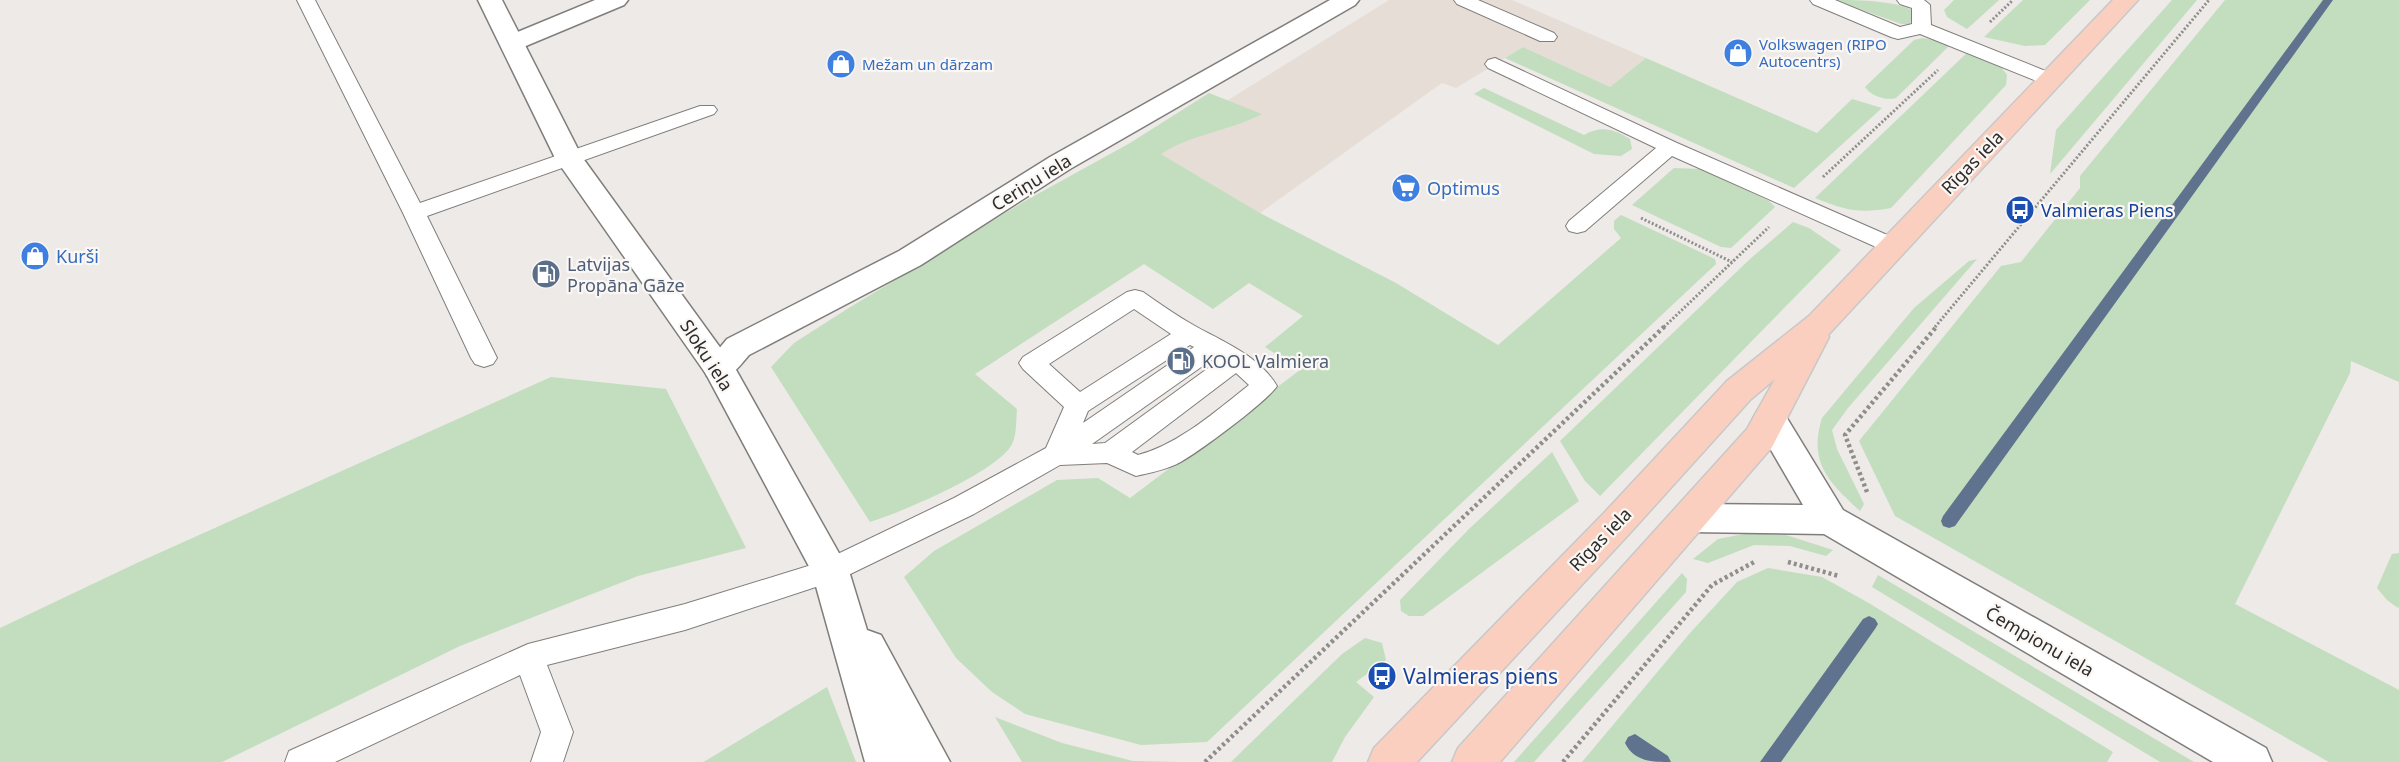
<svg xmlns="http://www.w3.org/2000/svg" width="2399" height="762" viewBox="0 0 2399 762" font-family="'Noto Sans',sans-serif">
	<style>
		.built { fill: #e6ddd6 }
		.green { fill: #c2debe }
		.lines { fill: none; stroke-linecap: round; stroke-linejoin: round }
		.stream { fill: #60738e; fill-rule: evenodd }
		.lane-casing { stroke: #807e7b; stroke-width: 2 }
		.street-casing { stroke: #807e7b; stroke-width: 3 }
		.secondary-casing { stroke: #807e7b; stroke-width: 3 }
		.primary-casing { stroke: #c8c8c8; stroke-width: 3 }
		.path-far1 { stroke: #908e8c; stroke-width: 3; stroke-dasharray: 2 2; stroke-linecap: butt }
		.path { stroke: #908e8c; stroke-width: 4.5; stroke-dasharray: 3 3; stroke-linecap: butt }
		.lane { fill: #fff; fill-rule: evenodd }
		.street { fill: #fff; fill-rule: evenodd }
		.secondary { fill: #fff; fill-rule: evenodd }
		.primary { fill: #fbcfbf; fill-rule: evenodd }
		.labels { text-anchor: middle; dominant-baseline: central; stroke-width: 4.5; stroke-linejoin: round; paint-order: stroke }
		.far-shop-label { font-size: 15px; fill: #366cbe; stroke: #faf7f4; text-anchor: start }
		.street-label { font-size: 18px; fill: #2d2c2b; stroke: #faf7f4 }
		.shop-label { font-size: 18px; fill: #366cbe; stroke: #faf7f4; text-anchor: start }
		.transit-label { font-size: 18px; fill: #164399; stroke: #faf7f4; text-anchor: start }
		.service-label { font-size: 18px; fill: #4e5e75; stroke: #faf7f4; text-anchor: start }
		.near-transit-label { font-size: 21px; fill: #164399; stroke: #faf7f4; text-anchor: start }
	</style>
	<rect width="100%" height="100%" fill="#edeae7"/>
	<path class="built" d="M1389,0H1512L1646,58L1610,87L1523,47L1456,88L1442,83L1260,213L1151,148Z"/>
	<g class="green">
		<path d="M1835,0C1855,0 1907,0 1917,15L1909,24H1901Z"/>
		<path d="M1954,0H1999L1967,29L1947,17L1944,10Z"/>
		<path d="M2023,0H2090L2045,45L2025,46L1984,37Z"/>
		<path d="M2172,0H2197L2050,174L2056,130Z"/>
		<path d="M2225,0H2399V382L2351,361L2350,373L2235,604L2399,690V762H2329L1895,516L1859,441L2001,266L2021,262L2080,188V176Z"/>
		<path d="M1923,38L1952,43L1896,98C1886,101 1871,96 1865,87L1914,40Z"/>
		<path d="M1523,47L1610,87L1646,58L1817,133L1852,99L1882,108L1794,188L1505,58Z"/>
		<path d="M1970,50L1998,63L2007,75L2006,85L1891,208C1859,214 1845,210 1815,198Z"/>
		<path d="M1484,88L1584,135C1601,125 1614,129 1630,139L1632,149L1621,156L1594,154L1474,94Z"/>
		<path d="M1209,93L1262,114C1230,131 1191,134 1161,154L1260,213L1396,283L1498,345L1621,238L1614,229V221L1621,215L1715,259L1716,264L1207,742L1141,745L1025,714L992,692L956,658L904,577L934,551L1057,480L1098,478L1130,498L1300,370L1265,347L1303,316L1249,283L1213,309L1144,264L975,374L1017,409C1016,420 1017,437 1011,446C994,473 902,512 870,522L771,367L794,343L844,311L1025,201L1130,143Z"/>
		<path d="M1674,168L1701,169L1769,201L1775,207L1731,248L1721,247L1632,205Z"/>
		<path d="M1793,222L1809,228L1841,250L1600,496L1585,481L1560,441L1750,259Z"/>
		<path d="M1977,259L1848,408L1832,430L1837,449L1864,504L1860,511C1829,482 1808,463 1822,418L1914,308L1969,261Z"/>
		<path d="M551,377L666,389L746,548L638,576L460,646L222,762H0V628L139,562Z"/>
		<path d="M1552,452L1579,501L1423,616H1409L1401,611L1400,600L1470,528Z"/>
		<path d="M1749,533L1786,535L1833,550L1826,556L1790,546L1754,545L1708,563L1693,559L1718,539Z"/>
		<path d="M2399,553V606L2398,608L2387,600L2377,588L2392,554Z"/>
		<path d="M1768,568L1822,577L1867,602L2113,752L2107,762H1582L1690,633L1737,582Z"/>
		<path d="M1682,573L1687,579L1686,592L1534,762H1514Z"/>
		<path d="M1878,575L2194,762H2160L1872,587Z"/>
		<path d="M1365,638L1382,643L1386,660L1356,682L1374,697L1345,737L1332,762H1231L1342,654Z"/>
		<path d="M827,687L856,762H703L707,760Z"/>
		<path d="M995,717L1062,743L1133,761L1179,762H1022Z"/>
	</g>
	<g class="lines">
		<g class="stream">
			<path d="M2323,0H2333L1955,526L1949,528L1943,526L1941,521L1943,516Z"/>
			<path d="M1869,616L1875,619L1878,624L1875,629L1781,762H1760L1863,619Z"/>
			<path d="M1635,734L1668,756L1671,762C1653,762 1634,762 1625,743L1628,737Z"/>
		</g>
		<g class="lane-casing">
			<g id="lane">
				<path d="M297,0H315L420,203L700,106H714L717,110L714,114L427,216L497,358L493,364L484,367L475,364L471,358L403,213Z"/>
				<path d="M1454,0H1478L1554,33L1557,37L1554,41H1540L1457,4Z"/>
				<path d="M1810,0H1835L1900,27L1912,24V8L1900,4L1897,0H1924L1930,5L1931,25L2058,76L2061,80L2058,84H2044L1920,34L1898,39L1891,37L1813,4Z"/>
				<path d="M1495,58L1677,143L1901,241L1904,246L1901,251L1893,253L1885,251L1672,156L1585,231L1577,233L1569,231L1566,226L1569,221L1656,148L1488,68L1485,64L1488,60Z"/>
				<path d="M1135,290L1143,292C1160,304 1177,316 1195,326C1224,342 1259,356 1277,386C1268,401 1194,456 1177,464C1164,470 1149,473 1136,476L1107,463L1060,465L974,514L840,579L685,630L547,665L573,732L563,762H531L541,732L520,675L335,762H285L289,751L528,644L685,604L821,562L954,498L1046,448L1064,407L1023,369L1019,363L1023,357L1127,292ZM1134,309L1171,334L1080,392L1049,364ZM1190,345L1194,347L1083,423L1088,411ZM1214,358L1218,361L1105,443L1092,444ZM1236,373L1249,385C1216,411 1179,444 1138,455L1132,452Z"/>
			</g>
		</g>
		<g class="street-casing">
			<g id="street">
				<path d="M595,0H628L624,5L521,48L512,50L503,48L500,43L503,38Z"/>
				<path d="M1330,0H1359L1355,5L1070,169L921,265L749,355C736,370 729,383 707,376L703,368L727,339L899,251L1050,157Z"/>
				<path d="M1770,406L1782,410L1843,510L2266,748L2272,762H2213L1824,534L1690,532L1677,528L1672,518L1677,508L1690,504L1803,505L1753,419L1758,410Z"/>
			</g>
		</g>
		<g class="secondary-casing">
			<path id="secondary" d="M478,0H502L582,157L735,368L849,571L867,630L881,635L950,762H865L812,572L706,374L555,158Z"/>
		</g>
		<g class="primary-casing">
			<path id="primary" d="M2113,0H2138L1828,335L1829,337L1772,447L1500,762H1452L1458,748L1747,429L1775,379L1751,399L1630,533L1417,762H1368L1374,748L1604,513L1727,381L1809,316Z"/>
		</g>
		<g class="path-far1">
			<path d="M1990,22L2013,0"/>
			<path d="M1823,177L1938,70"/>
			<path d="M1641,218L1732,262"/>
			<path d="M1664,327L1769,227"/>
			<path d="M1935,327L2209,0"/>
		</g>
		<g class="path">
			<path d="M1867,492L1845,435L1937,326"/>
			<path d="M1788,562L1839,576"/>
			<path d="M1205,762L1665,326"/>
			<path d="M1563,762L1712,585L1756,561"/>
		</g>
		<use href="#lane" class="lane"/>
		<use href="#street" class="street"/>
		<use href="#secondary" class="secondary"/>
		<use href="#primary" class="primary"/>
	</g>
	<defs>
		<g id="shop-disc" transform="scale(1.5)"><circle r="9.5" fill="#3f7fe0" stroke="#faf7f4"/><path d="M-5-2.5h2.3a2.7 3.5 0 0 1 5.4 0H5L5.5 6h-11ZM-1.5-2.5h3a1.5 2.3 0 0 0-3 0Z" fill="#fff"/></g>
		<g id="supermarket-disc" transform="scale(1.5)"><circle r="9.5" fill="#3f7fe0" stroke="#faf7f4"/><path d="M-6-5.5h2.5l.6 2H6L4.5 2H-2.5L-4.4-4H-6ZM-1.5 3.2a1.3 1.3 0 1 0 .1 0ZM3 3.2a1.3 1.3 0 1 0 .1 0Z" fill="#fff"/></g>
		<g id="bus-disc" transform="scale(1.5)"><circle r="9.5" fill="#1a4fb4" stroke="#faf7f4"/><path d="M-5-6H5V4H4V6H2V4H-2V6H-4V4H-5ZM-3.5-4V0h7V-4ZM-3.5 1.2v1.5H-2V1.2ZM2 1.2v1.5H3.5V1.2Z" fill="#fff"/></g>
		<g id="fuel-disc" transform="scale(1.5)"><circle r="9.5" fill="#5c6f8a" stroke="#faf7f4"/><path d="M-5.5-6h7V0h2V4h1.3V-2.5L3-4.5l.8-.8L6-3V5H2.5V1h-1V6h-7ZM-4.2-4.7v3.2H.2V-4.7Z" fill="#fff"/></g>
	</defs>
	<g fill-rule="evenodd">
		<use href="#shop-disc" x="1738" y="53"/>
		<use href="#shop-disc" x="841" y="64"/>
		<use href="#supermarket-disc" x="1406" y="188"/>
		<use href="#bus-disc" x="2020" y="210"/>
		<use href="#shop-disc" x="35" y="256"/>
		<use href="#fuel-disc" x="546" y="274"/>
		<use href="#fuel-disc" x="1181" y="361"/>
		<use href="#bus-disc" x="1382" y="676"/>
	</g>
	<g class="labels">
		<g class="far-shop-label">
			<text x="1759" y="44">Volkswagen (RIPO<tspan x="1759" dy="17">Autocentrs)</tspan></text>
			<text x="862" y="64">Mežam un dārzam</text>
		</g>
		<g class="street-label">
			<text transform="translate(1972 162) rotate(-46)">Rīgas iela</text>
			<text transform="translate(1031 182) rotate(-32)">Ceriņu iela</text>
			<text transform="translate(707 355) rotate(57)">Sloku iela</text>
			<text transform="translate(1600 539) rotate(-46)">Rīgas iela</text>
			<text transform="translate(2040 641) rotate(30)">Čempionu iela</text>
		</g>
		<g class="shop-label">
			<text x="1427" y="188">Optimus</text>
			<text x="56" y="256">Kurši</text>
		</g>
		<g class="transit-label">
			<text x="2041" y="210">Valmieras Piens</text>
		</g>
		<g class="service-label">
			<text x="567" y="264">Latvijas<tspan x="567" dy="21">Propāna Gāze</tspan></text>
			<text x="1202" y="361">KOOL Valmiera</text>
		</g>
		<g class="near-transit-label">
			<text x="1403" y="676">Valmieras piens</text>
		</g>
	</g>
</svg>
